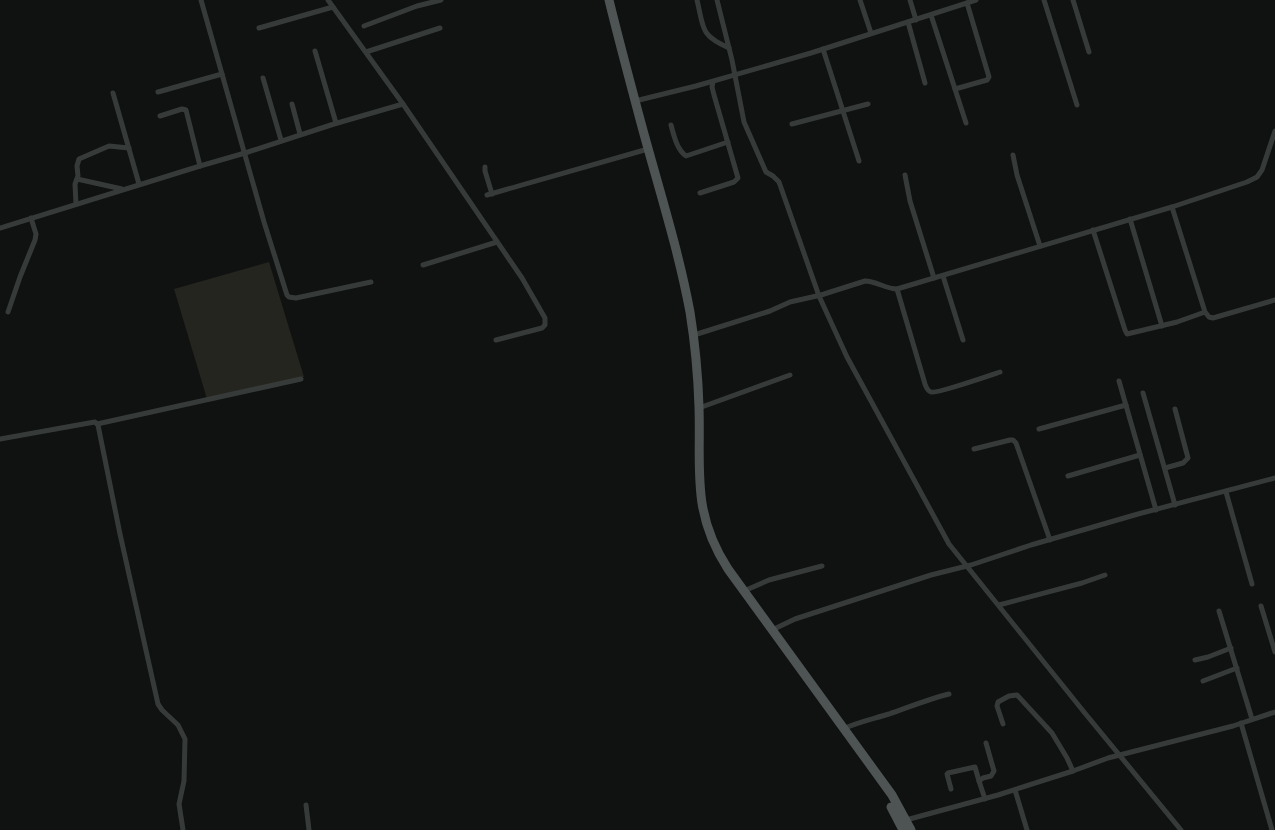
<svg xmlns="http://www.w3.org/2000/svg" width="1275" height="830" viewBox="0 0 1275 830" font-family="Poppins,sans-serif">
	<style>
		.green { fill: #25251f }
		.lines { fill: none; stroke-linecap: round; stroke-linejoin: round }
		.street { stroke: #363b3a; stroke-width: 5 }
		.primary { stroke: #4e5453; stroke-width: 9 }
	</style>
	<rect width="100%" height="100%" fill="#101111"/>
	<path class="green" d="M269,262L304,377L207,399L174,289Z"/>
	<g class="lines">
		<g class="street">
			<path d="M201,0L264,222L287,295L289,297L296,298L371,282"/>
			<path d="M328,0L403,104L522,278L545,318V325L542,328L496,340"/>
			<path d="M697,0C704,29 700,35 729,48"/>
			<path d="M717,0L732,60L744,122L766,172L773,176L779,182L819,296L847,357L949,544L1084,712L1181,830"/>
			<path d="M860,0L871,33"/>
			<path d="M910,0L916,20"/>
			<path d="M1044,0L1077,105"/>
			<path d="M1073,0L1089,52"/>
			<path d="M931,15L966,123"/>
			<path d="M908,22L925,83"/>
			<path d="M364,26L417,6L441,0"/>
			<path d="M259,28L333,7"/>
			<path d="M823,49L859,161"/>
			<path d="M315,51L336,123"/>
			<path d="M366,52L440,28"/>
			<path d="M263,78L281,140"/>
			<path d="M955,89L987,80L989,77L967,3"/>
			<path d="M158,92L222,74"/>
			<path d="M113,93L139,184"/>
			<path d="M635,101L696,86L811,53L976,0"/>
			<path d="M292,104L300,134"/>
			<path d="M160,116L182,109L186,110L200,166"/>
			<path d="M792,124L868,104"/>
			<path d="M671,125C674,136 677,150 686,156L728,142"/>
			<path d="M1013,155L1017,175L1040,246"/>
			<path d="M485,167V171L492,194"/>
			<path d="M905,175L910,201L934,278"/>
			<path d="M77,179L122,189"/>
			<path d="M700,193L734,182L738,178L714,95L712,87L713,82"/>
			<path d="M487,195L648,149"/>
			<path d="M76,204L75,184L78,176L77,166L79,159L109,146L129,148"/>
			<path d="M1172,207L1205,312L1209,317L1213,318L1275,300"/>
			<path d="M1130,219L1162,326"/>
			<path d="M0,228L200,166L245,153L334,124L403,104"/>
			<path d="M1093,230L1125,330L1127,334L1177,322L1205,312"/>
			<path d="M423,265L497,242"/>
			<path d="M943,276L963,340"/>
			<path d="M897,289L925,384C926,387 928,391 931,392C936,394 991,375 1000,372"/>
			<path d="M8,312L20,277L35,240L36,234L31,218"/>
			<path d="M694,335L770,311L790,302L821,295L865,281C876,281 886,289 897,289L1172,207L1247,182L1257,177L1262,170L1275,131"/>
			<path d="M1119,381L1156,510"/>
			<path d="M1143,393L1175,505"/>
			<path d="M699,408L790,375"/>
			<path d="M97,424L301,379"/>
			<path d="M1039,429L1126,405"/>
			<path d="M0,439L89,423L95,422L98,425L120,534L158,704L162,710L178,725L185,739L184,781L179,804L183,830"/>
			<path d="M974,449L1010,440H1013L1016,443L1050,540"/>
			<path d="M1165,468L1183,463L1188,458L1175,409"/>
			<path d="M1068,476L1140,455"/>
			<path d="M1226,492L1252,584"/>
			<path d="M744,591L769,580L822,566"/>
			<path d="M999,605L1082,583L1105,575"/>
			<path d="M1261,606L1275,652"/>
			<path d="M1219,611L1252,719"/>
			<path d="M772,630L795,619L931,575L971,565L1031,545L1138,514L1275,478"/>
			<path d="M1195,660L1208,657L1231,648"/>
			<path d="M1203,681L1237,668"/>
			<path d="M1241,723L1272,830"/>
			<path d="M1003,724L997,706L998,702L1009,696L1017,695L1052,733L1067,758L1073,771"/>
			<path d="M843,729C858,722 873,719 889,714C909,707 929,699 949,694"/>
			<path d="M951,789L947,774L948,773L975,767L979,781"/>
			<path d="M1015,790L1027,830"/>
			<path d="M985,799L979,781L983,778L991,776L994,771L986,743"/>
			<path d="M306,805L309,830"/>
			<path d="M906,820L998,795L1073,771L1108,758L1233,726L1275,712"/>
		</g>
		<g class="primary">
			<path d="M609,0C619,41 630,82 641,123C658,186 678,248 690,312C695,343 698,375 699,407C701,470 691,512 728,569L892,795L911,830"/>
			<path d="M891,807L903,830"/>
		</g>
	</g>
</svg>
